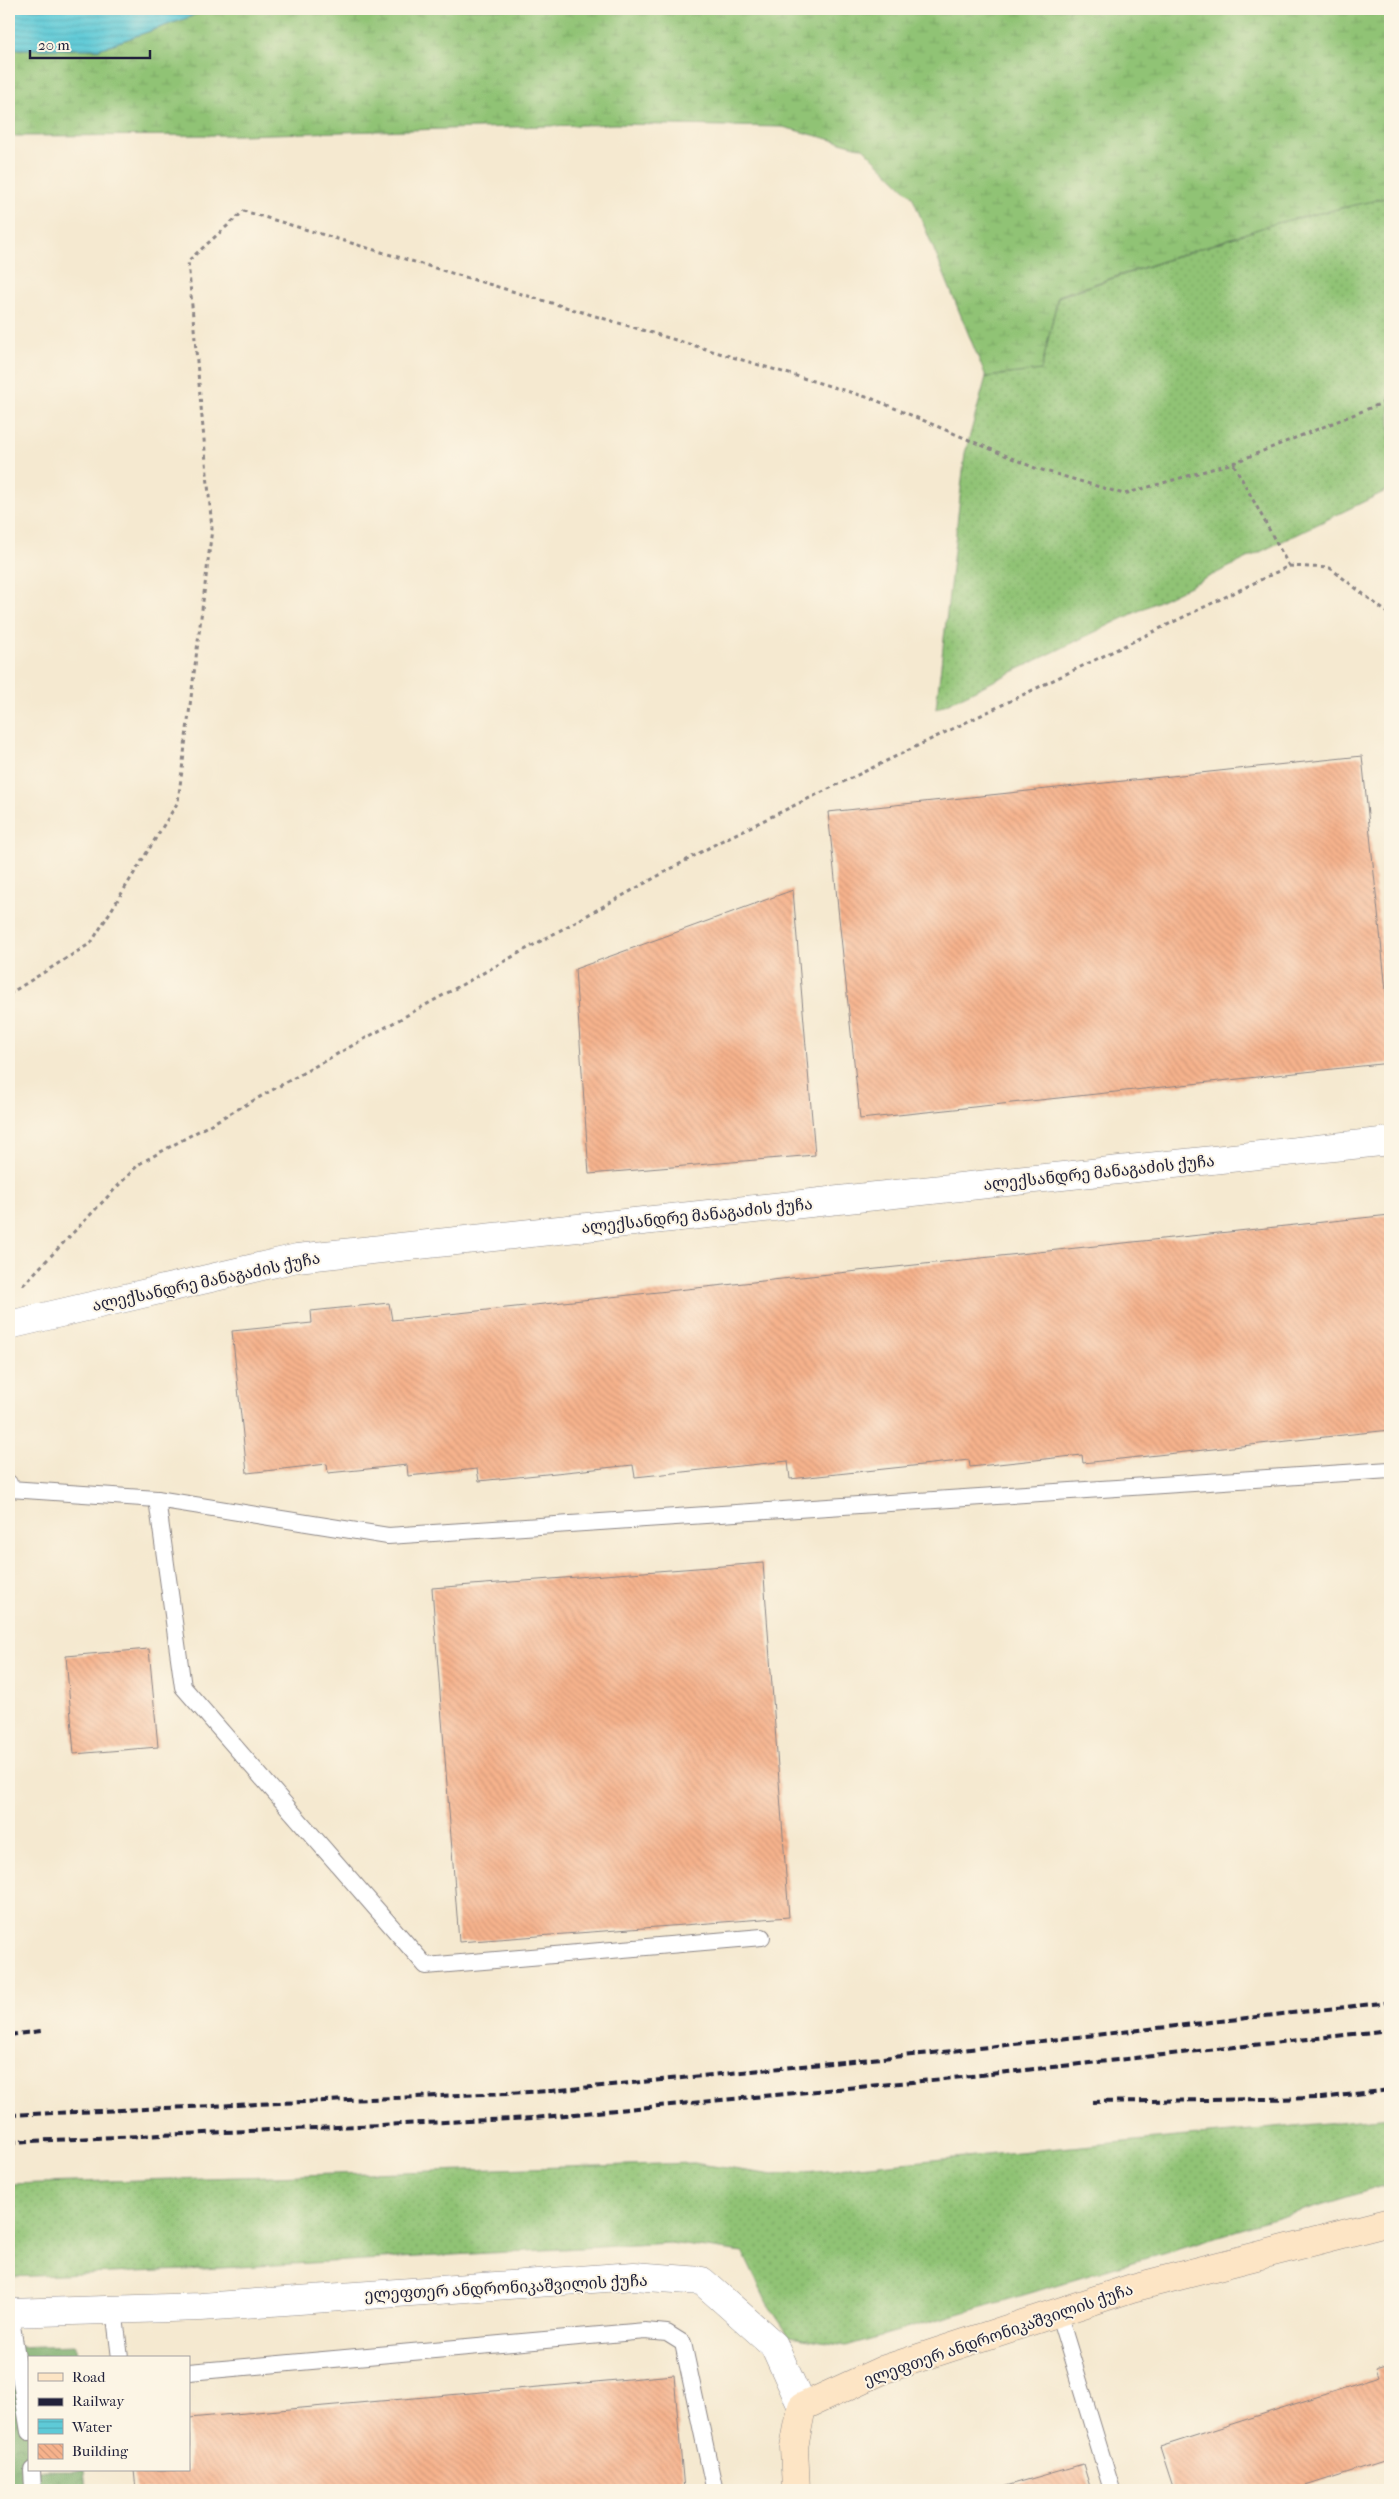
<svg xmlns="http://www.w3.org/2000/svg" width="1399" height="2499" viewBox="0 0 1399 2499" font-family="'IM FELL French Canon','Noto Serif Georgian',serif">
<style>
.grass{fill:url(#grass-dots);stroke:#597258}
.forest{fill:url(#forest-crowns);stroke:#4b6650}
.wetland{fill:url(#wetland-marsh);stroke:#597258}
.water{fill:url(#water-rules);stroke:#407689}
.building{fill:url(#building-back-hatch)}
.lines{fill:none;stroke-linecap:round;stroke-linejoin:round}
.service-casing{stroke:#8c8686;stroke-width:18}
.minor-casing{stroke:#8c8686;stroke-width:29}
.secondary-casing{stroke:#8c8686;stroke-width:29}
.path{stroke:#8c8686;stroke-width:3;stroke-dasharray:4 4;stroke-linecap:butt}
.service{stroke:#fff;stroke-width:16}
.minor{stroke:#fff;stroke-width:28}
.secondary{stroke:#fde5c5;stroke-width:28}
.rail{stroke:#22223b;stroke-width:4;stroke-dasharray:8 4;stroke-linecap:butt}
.labels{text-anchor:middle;stroke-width:4;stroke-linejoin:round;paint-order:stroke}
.street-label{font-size:16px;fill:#22223b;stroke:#fcf5e5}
</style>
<defs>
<pattern id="grass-dots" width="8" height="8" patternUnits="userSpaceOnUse" patternTransform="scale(1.25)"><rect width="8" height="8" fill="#90c375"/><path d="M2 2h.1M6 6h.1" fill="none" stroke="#7ca766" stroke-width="1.8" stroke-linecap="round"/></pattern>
<pattern id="forest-crowns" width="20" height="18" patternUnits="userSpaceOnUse" patternTransform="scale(1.25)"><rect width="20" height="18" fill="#74a966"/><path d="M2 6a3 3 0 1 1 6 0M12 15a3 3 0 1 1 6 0" fill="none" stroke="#5f8955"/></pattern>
<pattern id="wetland-marsh" width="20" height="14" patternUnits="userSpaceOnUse" patternTransform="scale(1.25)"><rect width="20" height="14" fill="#90c375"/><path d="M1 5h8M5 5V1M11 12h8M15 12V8" fill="none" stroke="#7ca766"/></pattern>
<pattern id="water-rules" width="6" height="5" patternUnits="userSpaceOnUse" patternTransform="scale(1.25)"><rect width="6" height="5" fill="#5ecad7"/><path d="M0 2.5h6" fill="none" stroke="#51adb9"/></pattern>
<pattern id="building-back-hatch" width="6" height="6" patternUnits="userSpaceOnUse" patternTransform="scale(1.25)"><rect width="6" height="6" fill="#f6b28c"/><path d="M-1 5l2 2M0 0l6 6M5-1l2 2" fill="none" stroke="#d3997a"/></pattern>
</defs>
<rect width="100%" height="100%" fill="#fcf5e5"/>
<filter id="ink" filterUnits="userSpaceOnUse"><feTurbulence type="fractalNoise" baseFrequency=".02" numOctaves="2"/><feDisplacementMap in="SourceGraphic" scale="10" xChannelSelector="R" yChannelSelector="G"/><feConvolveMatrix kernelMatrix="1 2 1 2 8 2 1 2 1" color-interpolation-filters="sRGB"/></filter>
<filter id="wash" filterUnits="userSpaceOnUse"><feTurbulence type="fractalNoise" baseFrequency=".0096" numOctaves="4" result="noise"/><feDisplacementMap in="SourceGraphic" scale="20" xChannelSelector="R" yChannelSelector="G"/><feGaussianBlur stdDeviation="1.12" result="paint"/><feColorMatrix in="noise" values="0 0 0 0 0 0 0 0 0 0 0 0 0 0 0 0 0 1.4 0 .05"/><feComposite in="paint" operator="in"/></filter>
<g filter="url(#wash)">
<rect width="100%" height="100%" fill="#f5e9d0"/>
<g class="grass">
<path d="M1390 197V489L936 709 965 453 986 377 1041 370 1058 297 1276 223Z"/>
<path d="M1390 2117V2184L1017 2297 846 2346 790 2337 767 2303 743 2253 670 2243 184 2270 9 2277V2184L693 2163 773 2175Z"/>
</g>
<path class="forest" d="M76 2345 77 2358H29V2470H84L86 2490H9V2347Z"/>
<path class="wetland" d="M205 9H1390V197L1276 223 1058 296 1041 370 986 377 912 196 863 148 783 127 616 124 239 135 9 136V49H99L190 17Z"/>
<path class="water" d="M9 9H205L190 17 99 49H9Z"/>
<g id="blocks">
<g class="building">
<path d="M1362 756 1390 1030V1063L860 1119 828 812Z"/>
<path d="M793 890 815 1155 589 1174 575 969Z"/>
<path d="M1390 1215V1430L1083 1463 1082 1455 970 1467 969 1460 790 1479 788 1461 635 1477 633 1465 479 1481 477 1469 408 1476 407 1465 328 1473 327 1464 247 1473 232 1331 312 1323 311 1311 389 1303 392 1320Z"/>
<path d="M763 1563 789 1917 459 1942 432 1588Z"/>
<path d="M149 1649 158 1747 74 1754 66 1656Z"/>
<path d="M1390 2365V2459L1293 2490H1174L1160 2447 1379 2377 1376 2369Z"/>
<path d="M674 2375 684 2490H136L134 2470H189V2418Z"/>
<path d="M1083 2464 1091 2490H992Z"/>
</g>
</g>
</g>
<g filter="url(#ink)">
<use href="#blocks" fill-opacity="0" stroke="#8c8686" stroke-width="1"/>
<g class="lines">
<defs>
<g id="service">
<path d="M9 1483 10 1489 157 1499 388 1536 1390 1470"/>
<path d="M157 1499 183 1687 426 1966 762 1937"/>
<path d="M114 2309 120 2358"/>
<path d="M1058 2312 1112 2490"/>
<path d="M10 2313 29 2432"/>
<path d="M189 2372 645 2331 667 2333 683 2343 714 2487"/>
<path d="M32 2470 33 2490"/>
</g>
<g id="minor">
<path d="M9 1325 297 1258 1390 1141"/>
<path d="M9 2313 201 2307 634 2276 702 2281 774 2345 802 2407"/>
</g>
<path id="secondary" d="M796 2490 794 2447 802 2407 885 2369 1132 2288 1390 2222"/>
</defs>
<use href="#service" class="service-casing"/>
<use href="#minor" class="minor-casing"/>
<use href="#secondary" class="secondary-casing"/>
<g class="path">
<path d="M1289 566 1330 568 1390 615"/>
<path d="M9 994 91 943 178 802 212 529 188 261 244 211 873 399 1035 468 1124 494 1233 463 1390 400"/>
<path d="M23 1285 139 1164 721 841 1289 566 1233 463"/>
</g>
<use href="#service" class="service"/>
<use href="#minor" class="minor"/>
<use href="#secondary" class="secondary"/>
<g class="rail">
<path d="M9 2035 41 2031"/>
<path d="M1092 2102 1321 2098 1390 2090"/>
<path d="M9 2115 551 2091 952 2051 1390 2002"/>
<path d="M9 2142 533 2118 953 2078 1390 2030"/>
</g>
</g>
</g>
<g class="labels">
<g class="street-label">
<text transform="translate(1099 1172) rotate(-6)" y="6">ალექსანდრე მანაგაძის ქუჩა</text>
<text transform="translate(697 1215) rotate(-6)" y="6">ალექსანდრე მანაგაძის ქუჩა</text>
<text transform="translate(206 1281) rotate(-12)" y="6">ალექსანდრე მანაგაძის ქუჩა</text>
<text transform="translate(506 2287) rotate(-3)" y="6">ელეფთერ ანდრონიკაშვილის ქუჩა</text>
<text transform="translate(998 2334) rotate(-19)" y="6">ელეფთერ ანდრონიკაშვილის ქუჩა</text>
</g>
</g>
<rect width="1399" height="2499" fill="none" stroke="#fcf5e5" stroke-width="30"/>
<rect x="28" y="2356" width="162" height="115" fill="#fcf5e5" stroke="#a5a1a1"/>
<rect x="38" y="2373" width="25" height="8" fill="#fde5c5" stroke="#a5a1a1"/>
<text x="72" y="2382" font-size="15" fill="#22223b">Road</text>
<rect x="38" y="2398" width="25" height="8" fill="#22223b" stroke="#a5a1a1"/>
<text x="72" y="2406" font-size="15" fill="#22223b">Railway</text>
<rect x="38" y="2419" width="25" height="15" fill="url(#water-rules)" stroke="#a5a1a1"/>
<text x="72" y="2432" font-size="15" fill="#22223b">Water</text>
<rect x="38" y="2444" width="25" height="15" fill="url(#building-back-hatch)" stroke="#a5a1a1"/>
<text x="72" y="2456" font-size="15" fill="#22223b">Building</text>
<path d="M30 50v8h120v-8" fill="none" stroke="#22223b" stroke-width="2.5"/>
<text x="38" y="50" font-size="15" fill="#22223b" stroke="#fcf5e5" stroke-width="4" paint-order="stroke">20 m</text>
</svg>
